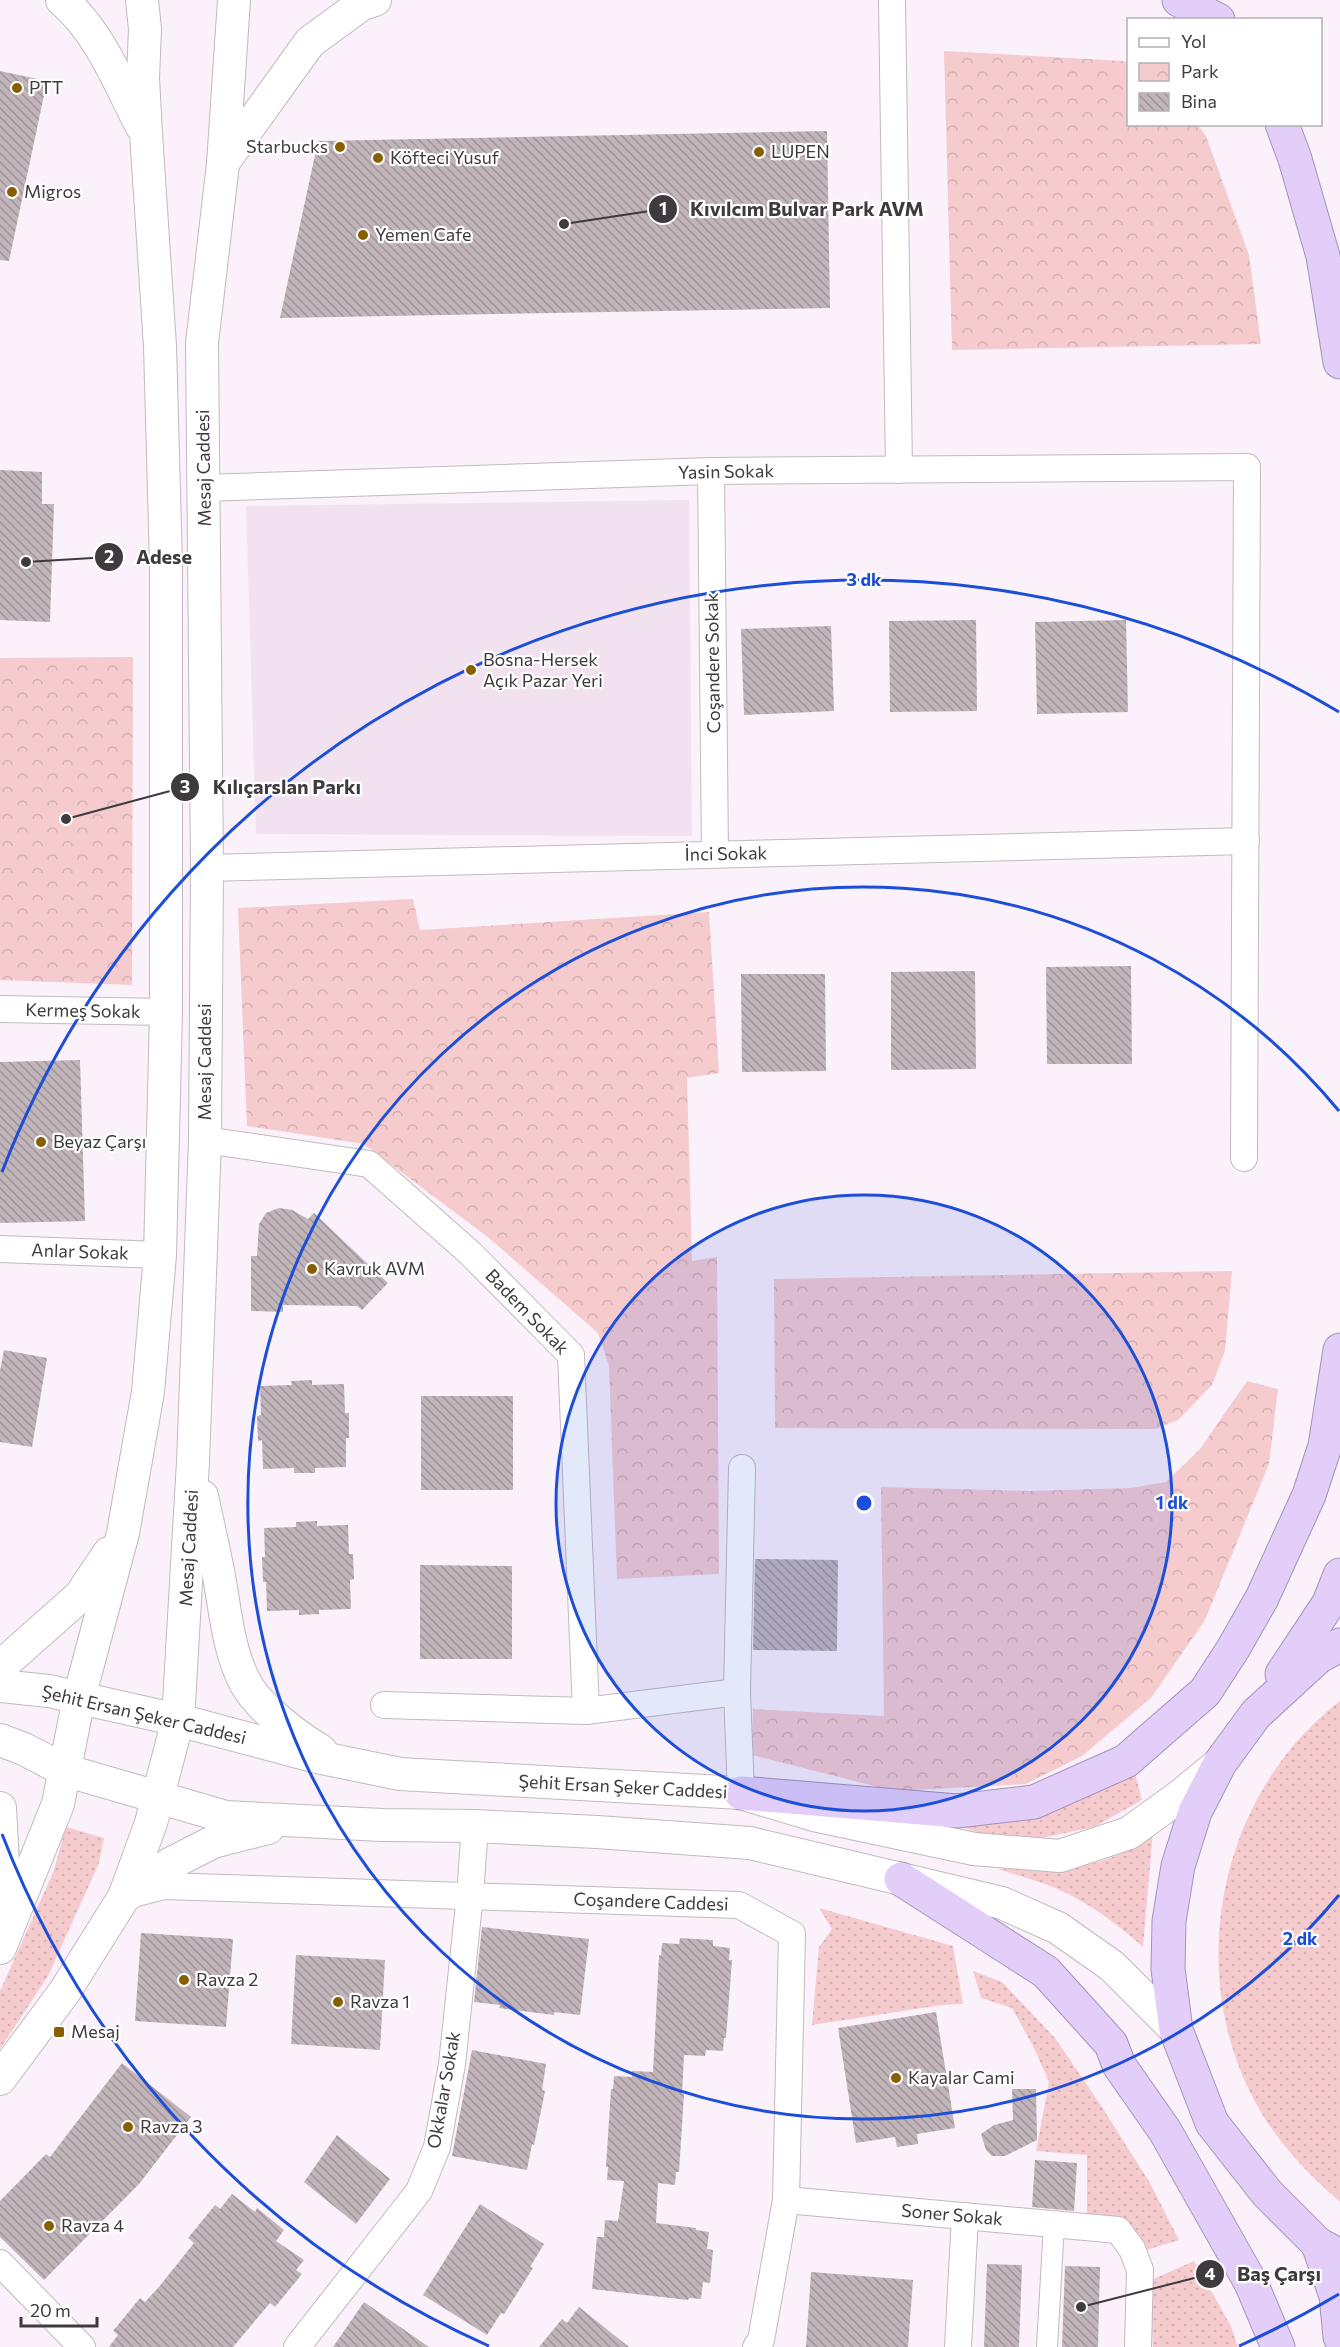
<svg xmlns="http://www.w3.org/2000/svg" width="1340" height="2347" viewBox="0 0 1340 2347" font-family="Commissioner,sans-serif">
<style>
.built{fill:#f2e2f0}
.grass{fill:url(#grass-dots)}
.park{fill:url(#park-crowns)}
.building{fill:url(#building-back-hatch)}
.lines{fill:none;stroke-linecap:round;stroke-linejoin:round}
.pedestrian-casing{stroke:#c2b9c1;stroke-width:22}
.minor-casing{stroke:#c2b9c1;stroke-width:28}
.tertiary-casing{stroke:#c2b9c1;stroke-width:34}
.trunk-casing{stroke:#a592b8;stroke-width:35}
.pedestrian{stroke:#fff;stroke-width:20}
.minor{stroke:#fff;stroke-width:26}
.tertiary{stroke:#fff;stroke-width:32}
.trunk{stroke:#e3cefa;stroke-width:33}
.ring{fill:none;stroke:#1d4ed8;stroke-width:3}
.poi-dot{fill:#885f00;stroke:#fff;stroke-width:2}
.labels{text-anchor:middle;stroke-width:4.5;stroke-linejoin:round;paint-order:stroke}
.poi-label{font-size:18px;fill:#3e3a3e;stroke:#fff;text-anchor:start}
.street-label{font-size:18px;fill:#3e3a3e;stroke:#fff}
.centre{fill:#1d4ed8;stroke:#fff;stroke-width:3}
.ring-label{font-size:18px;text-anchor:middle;font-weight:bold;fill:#1d4ed8;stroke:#fff;stroke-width:4.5;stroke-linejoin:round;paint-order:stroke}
.leader{fill:none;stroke:#3e3a3e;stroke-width:2}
.callout-dot{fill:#3e3a3e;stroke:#fff;stroke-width:2}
.mark-label{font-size:18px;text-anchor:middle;font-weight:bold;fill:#fff}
.callout-label{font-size:20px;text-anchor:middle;font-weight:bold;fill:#3e3a3e;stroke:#fff;stroke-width:4.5;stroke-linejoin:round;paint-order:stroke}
</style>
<defs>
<pattern id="grass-dots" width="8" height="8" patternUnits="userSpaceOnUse" patternTransform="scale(1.5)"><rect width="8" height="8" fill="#f5cbce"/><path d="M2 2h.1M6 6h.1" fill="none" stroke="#d3afb2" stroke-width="1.8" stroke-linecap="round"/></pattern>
<pattern id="park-crowns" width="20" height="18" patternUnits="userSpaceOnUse" patternTransform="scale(1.5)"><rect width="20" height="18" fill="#f5cbce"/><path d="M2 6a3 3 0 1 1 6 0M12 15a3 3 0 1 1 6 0" fill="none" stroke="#d3afb2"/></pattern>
<pattern id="building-back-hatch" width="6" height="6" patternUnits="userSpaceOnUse" patternTransform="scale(1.5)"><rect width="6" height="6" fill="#c1b5ba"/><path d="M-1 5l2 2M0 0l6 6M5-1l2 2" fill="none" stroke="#9e9499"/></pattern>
</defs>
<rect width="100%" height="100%" fill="#fbf1fa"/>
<path class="built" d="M689 500 692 836 256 834 246 506Z"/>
<g class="grass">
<path d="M1340 1701V2202C1310 2176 1283 2148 1262 2114 1181 1980 1216 1796 1340 1701Z"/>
<path d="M1134 1769 1142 1800 1094 1827 1022 1842 978 1833 950 1822 986 1824 1062 1806Z"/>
<path d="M66 1827 104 1838 99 1863 48 1976 0 2049V1991L53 1873Z"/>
<path d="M1153 1831 1143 1947C1116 1923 1087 1901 1053 1887 1035 1880 1016 1875 998 1869 1057 1869 1108 1873 1153 1831Z"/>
<path d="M819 1908 953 1946 963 2004 942 2005 812 2025 819 1947 832 1929Z"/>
<path d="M973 1971 1002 1982 1055 2038 1100 2104 1150 2183 1179 2240 1140 2252 1129 2221 1087 2218V2155L1036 2151 1049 2082 1033 2046 1012 2008 981 1998Z"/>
<path d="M1194 2261 1231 2326 1238 2347H1153L1149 2281Z"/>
</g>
<g class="park">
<path d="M944 51 1124 61 1128 63V124L1198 125 1206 136 1249 255 1261 344 952 350Z"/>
<path d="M133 657 132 985 0 980V658Z"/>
<path d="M413 899 420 930 709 912 719 1073 687 1078 692 1261 717 1257 719 1574 617 1579 609 1366 598 1333 489 1238 364 1144 247 1126 238 908Z"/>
<path d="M1232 1271 1225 1351 1212 1385 1178 1420 1155 1429 775 1428 774 1279Z"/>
<path d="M1247 1381 1278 1389 1269 1464 1205 1620 1151 1698 1082 1756 1026 1784 894 1791 752 1755 753 1709 884 1716 881 1487 1031 1491 1131 1488 1166 1482 1200 1449Z"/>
</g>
<g class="building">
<path d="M0 71 47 81 9 261 0 260Z"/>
<path d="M827 131 830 308 280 318 318 141Z"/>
<path d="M0 470 42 472V504H54L50 622 0 620Z"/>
<path d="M976 620 977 711 890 712 889 621Z"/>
<path d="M1126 620 1128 712 1037 714 1035 622Z"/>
<path d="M831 626 834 711 744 715 741 629Z"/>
<path d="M1131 966 1132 1064H1047L1046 967Z"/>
<path d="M975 971 976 1069 891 1070V972Z"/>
<path d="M741 974H825L826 1071 742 1072Z"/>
<path d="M80 1060 85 1221 0 1223V1062Z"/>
<path d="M279 1208 292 1210 308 1219 314 1213 388 1283 362 1310 357 1306 283 1305V1312L251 1311V1256H257L259 1224 266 1213Z"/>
<path d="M4 1350 47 1358 32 1447 0 1442V1371Z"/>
<path d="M312 1380V1385L344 1384 345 1413H349V1438H346V1467L315 1468V1473H294V1468L263 1469 262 1440 258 1441 257 1416 261 1415 260 1386 292 1385 291 1381Z"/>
<rect x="421" y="1396" width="92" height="94"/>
<path d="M317 1521V1526L348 1525 349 1554H353L354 1579 350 1580 351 1609 319 1610V1614L299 1615V1610L267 1611 266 1582H263L262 1557H265L264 1528 296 1527V1522Z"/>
<path d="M755 1559 838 1560 837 1651 753 1650Z"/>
<path d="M420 1565 512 1566V1659H420Z"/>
<path d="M482 1927 589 1939 580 2015 554 2012V2015L499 2008 500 2005 474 2002Z"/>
<path d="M141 1933 233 1939 226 2027 135 2021Z"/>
<path d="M680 1938 713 1940V1946L730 1948 729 1960H732L726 2038H724L723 2051 706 2050 705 2056 684 2055 682 2094H684L679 2172H676L675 2185 658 2183 656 2223 696 2228V2230L709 2232 707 2249 713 2250 710 2283 703 2282 701 2299 689 2298 688 2300 592 2289 597 2237H604L605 2220 618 2221 624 2181 607 2180 608 2167H606L611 2089H613L614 2076 632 2077V2071L653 2072 659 1955 661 1956 662 1943 679 1944Z"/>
<path d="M296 1955 385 1960 380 2050 291 2044Z"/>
<path d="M936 2012 955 2128 917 2134 918 2144 897 2147 895 2137 856 2143 838 2028Z"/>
<path d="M472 2050 546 2064 542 2090 545 2091 534 2145 532 2144 527 2170 452 2156Z"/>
<path d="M122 2063 191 2117 139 2184 44 2280 0 2237V2201L46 2154 50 2157Z"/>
<path d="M1012 2089H1036L1037 2140 1005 2156H992L986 2150 981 2134 994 2125 1013 2120Z"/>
<path d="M337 2135 390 2179 356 2224 304 2182Z"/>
<path d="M1035 2160 1077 2163 1074 2211 1032 2207Z"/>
<path d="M232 2194 255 2212 257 2208 284 2230 276 2241 304 2260 296 2270 302 2274 275 2307 270 2303 233 2347H109L118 2335 113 2331 140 2298 145 2302 158 2288 194 2243 188 2238 215 2205 220 2209Z"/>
<path d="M480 2204 544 2244 530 2267 533 2268 504 2314 501 2313 487 2335 423 2295Z"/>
<path d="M987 2264 1022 2265 1019 2347H984Z"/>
<path d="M1065 2266 1100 2267 1098 2347H1062Z"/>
<path d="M811 2272 913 2280 908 2347H806Z"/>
<path d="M364 2302 429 2347H333Z"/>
<path d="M579 2307 629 2347H539L562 2319 567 2323Z"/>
</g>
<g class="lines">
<defs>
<path id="pedestrian" d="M1047 2347 1054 2224"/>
<g id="minor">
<path d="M892 0 899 470"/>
<path d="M711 471 715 854"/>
<path d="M205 488 711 471 1247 467 1244 1158"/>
<path d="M207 868 1246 841"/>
<path d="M0 1009 166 1012"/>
<path d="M205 1140 369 1164 470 1253 571 1355 586 1711"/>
<path d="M0 1249 160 1255"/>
<path d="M737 1692 742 1468"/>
<path d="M384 1705 586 1711 737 1692 741 1793"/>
<path d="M133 1894 164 1886 739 1905 792 1934 786 2200 761 2340 756 2347"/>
<path d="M786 2200 1118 2230 1132 2249 1140 2270 1138 2347"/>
<path d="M0 2263 82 2347"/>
<path d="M297 2347 419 2191 437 2147 452 2064 470 1895 475 1826"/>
<path d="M958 2347 965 2216"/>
</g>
<g id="tertiary">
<path d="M62 0C99 31 119 83 141 125"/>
<path d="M223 163 310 42 362 4 375 0"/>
<path d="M202 1496C208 1525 215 1553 220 1582 226 1616 229 1653 246 1684 260 1709 298 1737 321 1751"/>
<path d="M0 1667 80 1596 109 1553"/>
<path d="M0 1686 49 1691 178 1720 317 1757 400 1774 741 1793 814 1815 974 1849 1060 1856 1129 1833 1180 1796 1220 1763"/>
<path d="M0 1740 24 1749 64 1770 226 1817 382 1825 475 1826 597 1832 750 1843 1002 1903 1058 1928 1112 1966 1176 2030"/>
<path d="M0 1808 6 1919"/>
<path d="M124 1897 170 1864 213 1842 268 1828"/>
<path d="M0 1948 58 1804 79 1698 123 1533 148 1392 160 1255 166 1012V565L160 346 146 133 143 78 145 29 142 0"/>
<path d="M0 2079 65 1991 124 1897 151 1823 178 1720 193 1462 205 1140 207 868 202 343 223 164 234 0"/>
</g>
<g id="trunk">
<path d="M1179 0 1218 20"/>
<path d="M1282 124 1295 159 1323 256 1340 362"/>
<path d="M1340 1645 1318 1657 1256 1714 1220 1763 1195 1812 1178 1866 1169 1921 1168 1969 1176 2030 1212 2123 1267 2193 1318 2244 1340 2256"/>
<path d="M1282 1674 1329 1603 1340 1575"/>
<path d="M741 1793 957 1811 1034 1802 1126 1761 1205 1692 1233 1649 1262 1598 1309 1495 1325 1446 1340 1350"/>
<path d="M901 1879 1046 1972 1111 2044 1119 2065 1165 2131 1251 2283 1278 2347"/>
<path d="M1318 2244 1336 2296 1340 2337"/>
</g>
</defs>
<use href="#pedestrian" class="pedestrian-casing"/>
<use href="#minor" class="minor-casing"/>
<use href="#tertiary" class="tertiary-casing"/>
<use href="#trunk" class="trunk-casing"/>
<use href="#pedestrian" class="pedestrian"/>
<use href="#minor" class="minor"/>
<use href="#tertiary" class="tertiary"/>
<use href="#trunk" class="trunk"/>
</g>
<circle cx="864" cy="1503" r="308" fill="#1d4ed8" fill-opacity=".12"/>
<g class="ring">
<circle cx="864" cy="1503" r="308"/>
<path d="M1339 1895A616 616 0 1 1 1339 1111"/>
<path d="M1339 2294A923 923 0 0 1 1239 2346M489 2346A923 923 0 0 1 2 1834M2 1172A923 923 0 0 1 1339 712"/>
</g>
<g class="poi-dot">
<circle cx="17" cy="88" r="6"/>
<circle cx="340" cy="147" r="6"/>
<circle cx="759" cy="152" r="6"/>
<circle cx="378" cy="158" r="6"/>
<circle cx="12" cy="192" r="6"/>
<circle cx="363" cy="235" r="6"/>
<circle cx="471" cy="670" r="6"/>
<circle cx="41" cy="1142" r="6"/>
<circle cx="312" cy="1269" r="6"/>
<circle cx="184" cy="1980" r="6"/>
<circle cx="338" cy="2002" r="6"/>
<rect x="53" y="2026" width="12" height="12" rx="3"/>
<circle cx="896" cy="2078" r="6"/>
<circle cx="128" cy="2127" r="6"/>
<circle cx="49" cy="2226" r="6"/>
</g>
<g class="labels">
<g class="poi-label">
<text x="29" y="94">PTT</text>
<text x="328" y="153" text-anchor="end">Starbucks</text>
<text x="771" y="158">LUPEN</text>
<text x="390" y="164">Köfteci Yusuf</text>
<text x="24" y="198">Migros</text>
<text x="375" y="241">Yemen Cafe</text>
<text x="483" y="666">Bosna-Hersek<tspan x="483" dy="21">Açık Pazar Yeri</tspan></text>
<text x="53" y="1148">Beyaz Çarşı</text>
<text x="324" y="1275">Kavruk AVM</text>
<text x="196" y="1986">Ravza 2</text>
<text x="350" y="2008">Ravza 1</text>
<text x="71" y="2038">Mesaj</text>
<text x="908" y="2084">Kayalar Cami</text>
<text x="140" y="2133">Ravza 3</text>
<text x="61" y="2232">Ravza 4</text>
</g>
<g class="street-label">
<text transform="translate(204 468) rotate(-91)" y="6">Mesaj Caddesi</text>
<text transform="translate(726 472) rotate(-1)" y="6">Yasin Sokak</text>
<text transform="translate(713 663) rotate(-91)" y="6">Coşandere Sokak</text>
<text transform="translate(726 854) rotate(-1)" y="6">İnci Sokak</text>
<text transform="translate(83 1011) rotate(1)" y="6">Kermeş Sokak</text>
<text transform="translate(205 1062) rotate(-90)" y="6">Mesaj Caddesi</text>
<text transform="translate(80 1252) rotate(2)" y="6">Anlar Sokak</text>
<text transform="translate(527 1312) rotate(46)" y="6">Badem Sokak</text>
<text transform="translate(189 1548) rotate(-87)" y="6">Mesaj Caddesi</text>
<text transform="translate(144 1715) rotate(13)" y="6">Şehit Ersan Şeker Caddesi</text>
<text transform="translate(623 1787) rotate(3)" y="6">Şehit Ersan Şeker Caddesi</text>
<text transform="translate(651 1902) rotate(2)" y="6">Coşandere Caddesi</text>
<text transform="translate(444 2090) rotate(-80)" y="6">Okkalar Sokak</text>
<text transform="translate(952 2215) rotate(5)" y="6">Soner Sokak</text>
</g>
</g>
<circle cx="864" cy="1503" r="9" class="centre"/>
<g class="ring-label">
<text x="864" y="586">3 dk</text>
<text x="1172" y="1509">1 dk</text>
<text x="1300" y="1945">2 dk</text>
</g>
<path class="leader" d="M564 224L663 209M26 562L109 557M66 819L185 787M1081 2307L1210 2274"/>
<g class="callout-dot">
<circle cx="564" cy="224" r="6"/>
<circle cx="26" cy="562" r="6"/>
<circle cx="66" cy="819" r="6"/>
<circle cx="1081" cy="2307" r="6"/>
<circle cx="663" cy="209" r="15"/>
<circle cx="109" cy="557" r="15"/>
<circle cx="185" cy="787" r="15"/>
<circle cx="1210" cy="2274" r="15"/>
</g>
<g class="mark-label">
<text x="663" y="215">1</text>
<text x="109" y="563">2</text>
<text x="185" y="793">3</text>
<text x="1210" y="2280">4</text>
</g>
<g class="callout-label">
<text x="807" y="216">Kıvılcım Bulvar Park AVM</text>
<text x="164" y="564">Adese</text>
<text x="287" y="794">Kılıçarslan Parkı</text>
<text x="1279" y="2281">Baş Çarşı</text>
</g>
<rect x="1127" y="18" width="195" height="108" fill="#ffffff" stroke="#b2b0b2" stroke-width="1.5"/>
<rect x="1139" y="38" width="30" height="9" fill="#ffffff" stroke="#b2b0b2" stroke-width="1.5"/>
<text x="1181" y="48" font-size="18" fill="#3e3a3e">Yol</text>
<rect x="1139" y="63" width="30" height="18" fill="url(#park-crowns)" stroke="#b2b0b2" stroke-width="1.5"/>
<text x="1181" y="78" font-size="18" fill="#3e3a3e">Park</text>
<rect x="1139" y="93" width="30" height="18" fill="url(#building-back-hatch)" stroke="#b2b0b2" stroke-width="1.5"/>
<text x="1181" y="108" font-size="18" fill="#3e3a3e">Bina</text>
<path d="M21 2317v9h76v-9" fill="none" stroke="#3e3a3e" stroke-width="3"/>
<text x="30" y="2317" font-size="18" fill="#3e3a3e" stroke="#ffffff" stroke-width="4.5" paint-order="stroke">20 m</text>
</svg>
